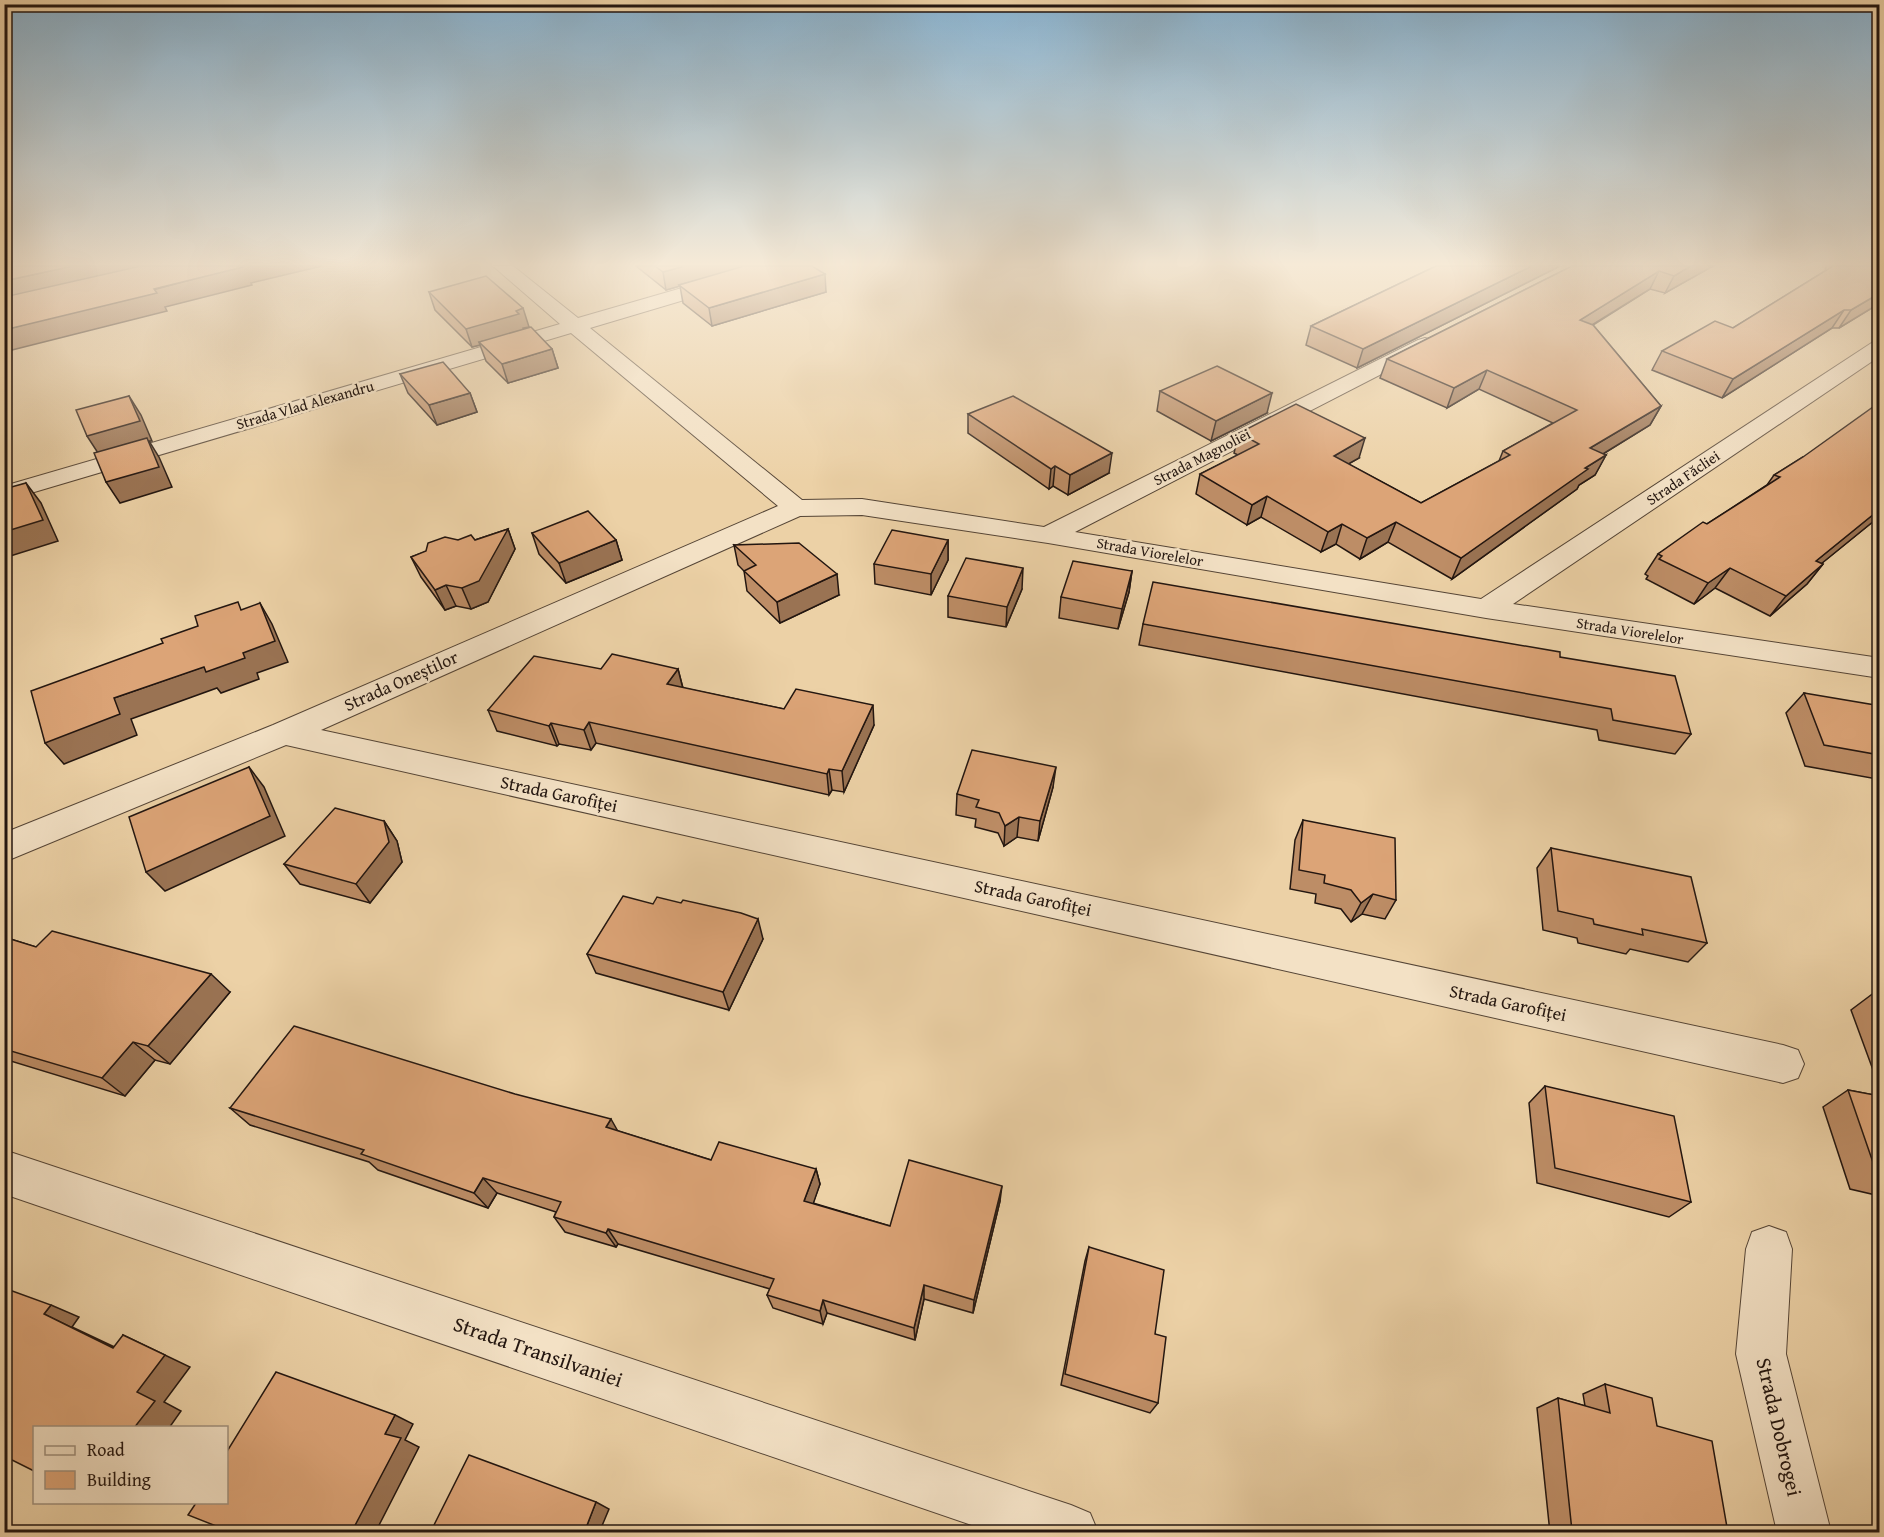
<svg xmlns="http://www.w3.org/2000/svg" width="1884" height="1537" viewBox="0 0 1884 1537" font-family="'Gentium Book Plus',serif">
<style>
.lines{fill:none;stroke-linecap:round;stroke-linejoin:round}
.street-casing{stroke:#554536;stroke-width:2}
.street{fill:#f3e1c5;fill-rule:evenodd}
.wall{fill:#bd8d66;stroke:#231610;stroke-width:1.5}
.shaded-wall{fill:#9a7353;stroke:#231610;stroke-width:1.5}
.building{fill:#dca477;stroke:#231610;stroke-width:1.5}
.labels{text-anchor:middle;stroke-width:5;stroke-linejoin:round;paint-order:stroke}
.far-street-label{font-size:15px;fill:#231610;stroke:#f3e1c5}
.street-label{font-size:18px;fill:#231610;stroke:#f3e1c5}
.near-street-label{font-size:21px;fill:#231610;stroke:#f3e1c5}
</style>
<rect width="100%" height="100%" fill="#ecd1a6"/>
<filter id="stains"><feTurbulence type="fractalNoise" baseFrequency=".00333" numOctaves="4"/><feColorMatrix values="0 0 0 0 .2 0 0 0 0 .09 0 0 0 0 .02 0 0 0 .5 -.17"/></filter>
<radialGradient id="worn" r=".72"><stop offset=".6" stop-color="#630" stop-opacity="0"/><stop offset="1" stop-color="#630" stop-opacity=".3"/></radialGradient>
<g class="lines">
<defs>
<g id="street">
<path d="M493 266H513L578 318 758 266H787L785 270 590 328 802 500 862 499 1044 527 1418 340 1425 338 1432 340 1435 344 1432 348 1075 532 1481 599 1873 342 1880 340V356L1513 604 1880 658V678L1486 618 1048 543 862 515 800 516 321 730 1783 1045 1798 1050 1804 1064 1798 1078 1783 1083 286 745 4 862V833L273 725 778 506 571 333 4 501V486L560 324Z"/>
<path d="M4 1150 1071 1505 1090 1513 1098 1532H992L4 1194Z"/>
<path d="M1769 1226 1786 1232 1792 1249 1786 1354 1831 1532H1777L1736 1354 1746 1249 1752 1232Z"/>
</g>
</defs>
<use href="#street" class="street-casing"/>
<use href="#street" class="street"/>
</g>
<g class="wall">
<path d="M636 266H812L826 292 712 326 683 303 680 286 666 290Z"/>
<path d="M1436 266H1560L1357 368 1306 345 1311 326Z"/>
<path d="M1572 266H1713L1665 293 1650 289 1593 325 1661 406 1650 425 1603 454 1606 455 1595 475 1579 485 1577 489 1452 579 1388 542 1360 559 1336 544 1321 552 1261 517 1247 525 1196 494 1200 474 1238 455 1234 453 1239 433 1359 458 1348 464 1421 503 1499 461 1503 451 1553 423 1479 389 1447 408 1380 378 1387 359Z"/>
<path d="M1826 266H1880V303L1839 328H1832L1722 398 1652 370 1662 351 1733 328 1825 271Z"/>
<path d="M429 292 529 327 524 329 552 349 558 368 508 383 486 361 480 345 472 347 435 310Z"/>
<path d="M400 374 470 393 477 412 437 425 408 393Z"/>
<path d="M1160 391 1267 413 1211 441 1157 411Z"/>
<path d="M968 414 1109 473 1068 495 1053 486 1049 489 968 433Z"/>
<path d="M1803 457 1880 516 1822 563 1823 564 1807 584 1770 616 1715 588 1694 604 1646 579 1648 576 1645 574 1658 554 1707 524 1767 485 1774 475Z"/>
<path d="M508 529 515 549 488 602 471 609 456 606 445 610 421 577 411 557 458 540H475Z"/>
<path d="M532 533 616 540 622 560 566 583 539 554Z"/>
<path d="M948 540V560L931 595 875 584 874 564Z"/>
<path d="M734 545 839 595 780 623 747 591 744 571 738 565Z"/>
<path d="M1132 571 1129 592 1118 629 1059 618 1061 597Z"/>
<path d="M1022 589 1006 627 948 617V596Z"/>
<path d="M1143 624 1560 657 1691 734 1675 754 1599 740 1597 730 1139 645Z"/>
<path d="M601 669H678L683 688 784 709 874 725 844 792 832 790 829 795 596 743 591 750 559 744 557 746 497 731 488 710Z"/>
<path d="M1804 693 1880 716V776L1877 779 1805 766 1786 713Z"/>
<path d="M1053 787 1038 841 1017 837 1004 846 998 833 975 827 976 819 956 815 957 794Z"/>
<path d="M1303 820 1396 900 1385 919 1362 914 1351 922 1341 909 1315 903 1316 894 1290 889 1295 840Z"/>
<path d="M384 821 397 841 402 862 370 903 300 884 284 864Z"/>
<path d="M1551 848 1707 943 1688 962 1630 949 1626 954 1578 943 1577 938 1543 930 1537 868Z"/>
<path d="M681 903 763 939 729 1010 596 973 587 954 653 904Z"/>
<path d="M4 937 36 947 230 992 170 1064 155 1060 125 1096 4 1059Z"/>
<path d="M1875 992 1880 993V1089L1851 1010Z"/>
<path d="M1545 1086 1691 1202 1669 1217 1537 1183 1529 1103Z"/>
<path d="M1848 1090 1880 1096V1196L1850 1189 1823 1107Z"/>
<path d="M230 1108 618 1131 711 1160 816 1169 820 1184 813 1203 890 1226 1000 1201 973 1313 924 1299 915 1340 827 1313 823 1324 773 1308 767 1295 770 1289 618 1244 616 1247 565 1232 554 1217 556 1212 497 1193 488 1208 378 1170 369 1162 250 1125Z"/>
<path d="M1089 1247 1155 1334 1158 1403 1150 1413 1061 1385 1085 1261Z"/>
<path d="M1605 1384 1657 1426 1728 1533H1550L1537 1408 1558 1398 1585 1406 1583 1394Z"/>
</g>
<g class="shaded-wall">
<path d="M73 266H162L4 302V281Z"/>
<path d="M242 266H322L251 283 252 285 165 307 167 311 4 352V330Z"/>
<path d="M685 266H750L679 285 680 286 666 290 663 272Z"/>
<path d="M1532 266H1560L1357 368 1363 349Z"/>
<path d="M1691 266H1713L1665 293 1674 276Z"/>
<path d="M1659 271 1650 289 1571 338 1580 320Z"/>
<path d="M825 274 826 292 712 326 709 308Z"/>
<path d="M1880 293V303L1839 328 1851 310Z"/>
<path d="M523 308 529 327 523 328 524 332 479 342 480 345 472 347 466 329Z"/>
<path d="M1844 310 1832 328 1722 398 1733 379Z"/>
<path d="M552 349 558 368 508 383 502 364Z"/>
<path d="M1487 370 1479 389 1447 408 1454 388Z"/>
<path d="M470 393 477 412 437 425 429 405Z"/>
<path d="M1272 393 1267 413 1211 441 1216 421Z"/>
<path d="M129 396 141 415 152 441H149L159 457 172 487 120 503 106 482 100 456 87 436Z"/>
<path d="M1661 406 1650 425 1580 468 1590 448Z"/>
<path d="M1365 438 1359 458 1327 476 1334 456Z"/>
<path d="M1112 453 1109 473 1068 495 1070 475Z"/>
<path d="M1606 455 1595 475 1579 485 1577 489 1452 579 1461 558 1585 468Z"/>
<path d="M1055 466 1053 486 1049 489 1051 469Z"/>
<path d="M26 483 41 503 58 541 4 558V532Z"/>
<path d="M1267 496 1261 517 1247 525 1252 505Z"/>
<path d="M1880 509V516L1800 581 1816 561Z"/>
<path d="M1396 522 1388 542 1360 559 1367 538Z"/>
<path d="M1342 524 1336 544 1321 552 1328 532Z"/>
<path d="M508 529 515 549 488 602 471 609 462 588Z"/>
<path d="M616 540 622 560 566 583 559 563Z"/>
<path d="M948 540V560L931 595V574Z"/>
<path d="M1823 564 1807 584 1770 616 1786 596Z"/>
<path d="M1023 568 1022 589 1006 627 1007 607Z"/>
<path d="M1730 568 1715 588 1694 604 1708 583Z"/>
<path d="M1132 571 1129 592 1118 629 1122 609Z"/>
<path d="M837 574 839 595 780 623 777 602Z"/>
<path d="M446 585 456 606 445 610 435 590Z"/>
<path d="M260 603 272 624 288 662 257 673 259 679 221 693 217 688 131 719 137 735 64 764 45 743 114 698 243 653Z"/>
<path d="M678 669 683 689 667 684Z"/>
<path d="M873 705 874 725 844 792 842 771Z"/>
<path d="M589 722 596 743 591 750 584 730Z"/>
<path d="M551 723 559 744 557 746 549 726Z"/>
<path d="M249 767 264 787 285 836 165 891 146 872Z"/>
<path d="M1056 767 1053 787 1038 841 1040 821Z"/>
<path d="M829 769 832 790 829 795 827 774Z"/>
<path d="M1019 817 1017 837 1004 846 1005 826Z"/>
<path d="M384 821 397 841 402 862 370 903 356 884Z"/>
<path d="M1373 894 1362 914 1351 922 1361 903Z"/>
<path d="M758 919 763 939 729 1010 723 992Z"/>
<path d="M211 974 230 992 170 1064 148 1046Z"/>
<path d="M133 1042 155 1060 125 1096 102 1078Z"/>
<path d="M611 1119 620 1135 606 1127Z"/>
<path d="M816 1169 820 1184 809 1216 804 1201Z"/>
<path d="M483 1178 497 1193 488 1208 474 1193Z"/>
<path d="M1002 1186 1000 1201 973 1313 974 1300Z"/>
<path d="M608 1229 618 1244 616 1247 606 1233Z"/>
<path d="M924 1285V1299L915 1340 914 1328Z"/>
<path d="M823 1300 827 1313 823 1324 820 1311Z"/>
<path d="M51 1305 79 1317 72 1327 140 1359 113 1348 44 1314Z"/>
<path d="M123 1335 190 1367 164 1402 181 1411 169 1428H134L137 1392Z"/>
<path d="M395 1415 413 1424 405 1440 419 1447 375 1533H351L385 1434Z"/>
<path d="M596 1502 609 1509 599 1533H584Z"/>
</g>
<g class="building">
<path d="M4 266H73L4 281Z"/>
<path d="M141 266H242L243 267 154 289 157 293 4 330V297Z"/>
<path d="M655 266H685L663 272Z"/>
<path d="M744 266H812L825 274 709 308 679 285Z"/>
<path d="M1436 266H1532L1363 349 1311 326Z"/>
<path d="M1572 266H1691L1674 276 1659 271 1580 320 1593 325 1661 406 1590 448 1606 455 1585 468 1588 469 1461 558 1396 522 1367 538 1342 524 1328 532 1267 496 1252 505 1200 474 1259 444 1239 433 1296 404 1365 438 1334 456 1421 503 1510 455 1503 451 1577 410 1487 370 1454 388 1387 359Z"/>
<path d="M1833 266H1880V293L1851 310H1844L1733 379 1662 351 1715 321 1733 328Z"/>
<path d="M486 276 523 308 516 311 519 314 466 329 429 292Z"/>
<path d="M531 327 552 349 502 364 479 342Z"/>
<path d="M443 362 470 393 429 405 400 374Z"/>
<path d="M1217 366 1272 393 1216 421 1160 391Z"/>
<path d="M129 396 140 421 87 436 76 410Z"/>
<path d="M1013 396 1112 453 1070 475 1055 466 1051 469 968 414Z"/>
<path d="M1880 402V509L1816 561 1823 564 1786 596 1730 568 1708 583 1659 559 1662 556 1658 554 1703 522 1707 524 1780 477 1774 475 1803 457Z"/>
<path d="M147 438 159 467 106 482 94 453Z"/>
<path d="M26 483 43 520 4 532V489Z"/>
<path d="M588 511 616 540 559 563 532 533Z"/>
<path d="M508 529 479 581 462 588 446 585 435 590 411 557 426 551 428 543 445 537 458 540 471 535 475 540Z"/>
<path d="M892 530 948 540 931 574 874 564Z"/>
<path d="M799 543 837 574 777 602 744 571 756 565 734 545Z"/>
<path d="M966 558 1023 568 1007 607 948 596Z"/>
<path d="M1073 561 1132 571 1122 609 1061 597Z"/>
<path d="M1153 582 1560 652V657L1675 676 1691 734 1613 720 1611 709 1143 624Z"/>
<path d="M238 602 241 610 260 603 275 641 243 653 245 658 206 672 204 667 114 698 120 714 45 743 31 691 163 643 161 639 198 626 195 616Z"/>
<path d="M612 654 678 669 667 684 784 709 796 689 873 705 842 771 829 769 827 774 589 722 584 730 551 723 549 726 488 710 534 656 601 669Z"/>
<path d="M1804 693 1875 705 1880 716V755L1824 745Z"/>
<path d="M972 750 1056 767 1040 821 1019 817 1005 826 999 813 976 807 979 800 957 794Z"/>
<path d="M249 767 270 816 146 872 129 817Z"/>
<path d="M335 808 384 821 389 842 356 884 284 864Z"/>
<path d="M1303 820 1395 838 1396 900 1373 894 1361 903 1351 890 1324 883 1325 875 1299 870Z"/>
<path d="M1551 848 1691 877 1707 943 1642 929 1643 935 1594 924 1593 919 1558 911Z"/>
<path d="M623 896 653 904 657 897 681 903 683 900 741 913 758 919 723 992 587 954Z"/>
<path d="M52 931 211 974 148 1046 133 1042 102 1078 4 1049V937L36 947Z"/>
<path d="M1875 992 1880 993V1003Z"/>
<path d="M294 1026 515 1094 611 1119 606 1127 711 1160 719 1142 816 1169 804 1201 890 1226 909 1160 1002 1186 974 1300 924 1285 914 1328 823 1300 820 1311 767 1295 774 1279 608 1229 606 1233 554 1217 561 1202 483 1178 474 1193 361 1154 364 1150 230 1108Z"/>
<path d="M1545 1086 1674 1116 1691 1202 1555 1168Z"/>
<path d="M1848 1090 1880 1096V1174H1877Z"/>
<path d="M1089 1247 1164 1270 1155 1334 1166 1337 1158 1403 1065 1374Z"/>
<path d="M4 1288 51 1305 44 1314 113 1348 123 1335 165 1355 137 1392 155 1401 134 1428H34V1471L4 1456Z"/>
<path d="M276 1372 395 1415 385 1434 401 1438 351 1533H234L188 1515 196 1503H226V1453Z"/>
<path d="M1605 1384 1652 1398 1657 1426 1712 1441 1728 1533H1578L1572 1531 1558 1398 1610 1413Z"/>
<path d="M469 1455 596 1502 584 1533H430Z"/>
</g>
<linearGradient id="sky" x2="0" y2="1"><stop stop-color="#89b4d2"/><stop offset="0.55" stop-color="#f6ead7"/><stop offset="1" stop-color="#f6ead7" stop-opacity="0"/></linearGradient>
<rect width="1884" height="481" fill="url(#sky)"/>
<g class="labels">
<g class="far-street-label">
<text transform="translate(305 405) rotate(-16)" y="5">Strada Vlad Alexandru</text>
<text transform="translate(1202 457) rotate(-27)" y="5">Strada Magnoliei</text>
<text transform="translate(1683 478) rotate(-34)" y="5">Strada Făcliei</text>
<text transform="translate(1150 552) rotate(10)" y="5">Strada Viorelelor</text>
<text transform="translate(1630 631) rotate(9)" y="5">Strada Viorelelor</text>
</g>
<g class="street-label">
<text transform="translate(401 681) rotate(-24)" y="6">Strada Oneștilor</text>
<text transform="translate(559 794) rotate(12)" y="6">Strada Garofiței</text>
<text transform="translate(1033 898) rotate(12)" y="6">Strada Garofiței</text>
<text transform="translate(1508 1003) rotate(12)" y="6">Strada Garofiței</text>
</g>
<g class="near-street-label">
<text transform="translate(538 1352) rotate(19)" y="7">Strada Transilvaniei</text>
<text transform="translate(1779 1427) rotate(77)" y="7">Strada Dobrogei</text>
</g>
</g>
<rect width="1884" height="1537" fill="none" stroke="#ecd1a6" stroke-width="24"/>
<rect x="6" y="6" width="1872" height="1525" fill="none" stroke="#231610" stroke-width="3"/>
<rect x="12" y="12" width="1860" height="1513" fill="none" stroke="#231610" stroke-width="1.5"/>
<rect x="33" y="1426" width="195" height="78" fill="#f3e1c5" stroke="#a0907d" stroke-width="1.5"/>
<rect x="45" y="1446" width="30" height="9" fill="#f3e1c5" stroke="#a0907d" stroke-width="1.5"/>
<text x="87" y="1456" font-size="18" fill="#231610">Road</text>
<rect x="45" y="1471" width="30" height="18" fill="#dca477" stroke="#a0907d" stroke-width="1.5"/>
<text x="87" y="1486" font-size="18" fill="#231610">Building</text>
<rect width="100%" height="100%" filter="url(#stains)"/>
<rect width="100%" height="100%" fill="url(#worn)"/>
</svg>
